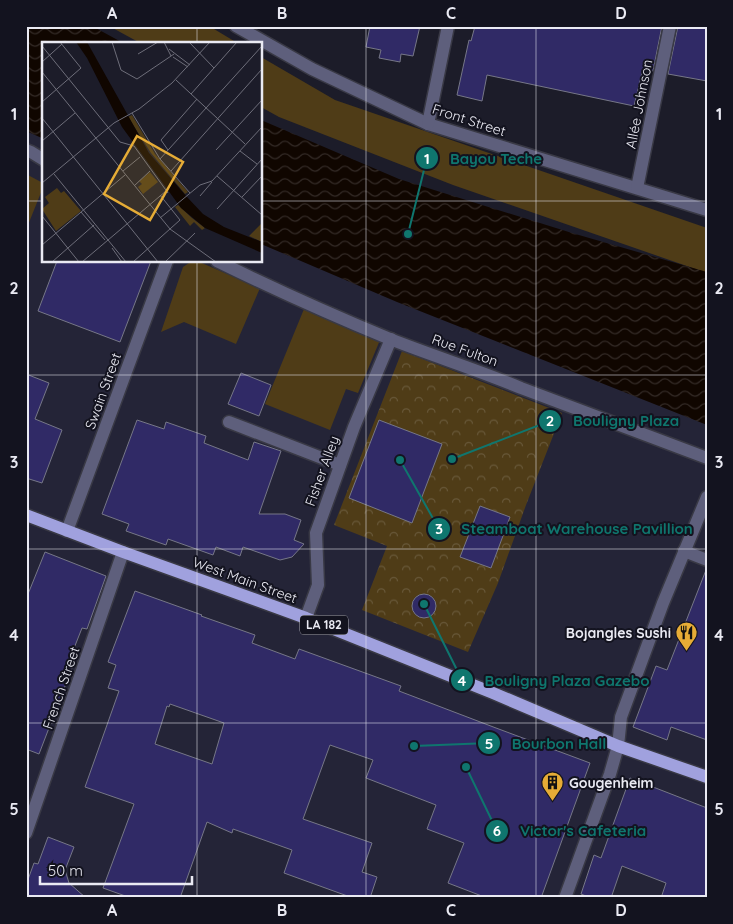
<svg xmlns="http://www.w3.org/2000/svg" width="733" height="924" viewBox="0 0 733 924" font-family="Quicksand,sans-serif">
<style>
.built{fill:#242437}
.grass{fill:#4f3c17}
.park{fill:url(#park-crowns)}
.water{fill:url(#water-waves)}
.building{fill:#302a66;stroke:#767787;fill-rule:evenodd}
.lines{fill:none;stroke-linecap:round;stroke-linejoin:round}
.minor-casing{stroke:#393945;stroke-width:15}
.tertiary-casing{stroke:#393945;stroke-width:15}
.primary-casing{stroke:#393945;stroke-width:15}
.minor{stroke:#5e5f7c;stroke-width:12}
.tertiary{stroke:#5e5f7c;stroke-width:12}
.primary{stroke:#a0a1de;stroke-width:12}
.grid{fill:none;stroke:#eaeaf3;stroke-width:1;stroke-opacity:0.55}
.labels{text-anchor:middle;stroke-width:4;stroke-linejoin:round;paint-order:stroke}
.shield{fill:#13131f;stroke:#aaaab3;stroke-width:1}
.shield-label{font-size:12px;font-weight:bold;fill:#eaeaf3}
.street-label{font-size:14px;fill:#eaeaf3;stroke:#13131f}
.poi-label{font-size:14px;font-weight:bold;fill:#eaeaf3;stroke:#13131f;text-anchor:end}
.inset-road{fill:none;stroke:#6e6e7a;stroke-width:1}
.view{fill:#e6ac36;fill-opacity:0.15;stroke:#e6ac36;stroke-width:2.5}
.inset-edge{fill:none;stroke:#eaeaf3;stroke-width:2.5}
.leader{fill:none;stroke:#0f766e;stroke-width:2}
.callout-dot{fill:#0f766e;stroke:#13131f;stroke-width:2}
.mark-label{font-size:15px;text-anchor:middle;font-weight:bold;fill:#fff}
.callout-label{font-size:15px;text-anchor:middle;font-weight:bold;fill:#0f766e;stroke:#13131f;stroke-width:4;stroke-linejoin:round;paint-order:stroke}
.neatline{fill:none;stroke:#eaeaf3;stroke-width:2}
.grid-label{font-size:16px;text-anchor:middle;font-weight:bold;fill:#eaeaf3}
</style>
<defs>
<pattern id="park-crowns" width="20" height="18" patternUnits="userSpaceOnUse" patternTransform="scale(1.25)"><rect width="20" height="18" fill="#4f3c17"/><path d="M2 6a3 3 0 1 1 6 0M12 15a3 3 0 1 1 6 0" fill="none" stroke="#685839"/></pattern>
<pattern id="water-waves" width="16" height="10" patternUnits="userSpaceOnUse" patternTransform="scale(1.25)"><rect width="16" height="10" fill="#100600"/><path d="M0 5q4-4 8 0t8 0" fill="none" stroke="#332a26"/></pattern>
</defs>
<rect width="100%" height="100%" fill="#1c1c29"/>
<path class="built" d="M26 117 44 125V261H261V216L707 404V898H26Z"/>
<g class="grass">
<path d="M109 26H209L239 44H142Z"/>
<path d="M261 57 335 100 707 228V273L453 185 279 117 261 107Z"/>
<path d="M26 174 41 182 42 190 26 230Z"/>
<path d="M192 261H197L260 288 236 344 184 322 161 332 183 267Z"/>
<path d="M304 309 380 340 358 393 346 389 330 430 265 404Z"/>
</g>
<path class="park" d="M402 351 562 413 526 505 498 583 468 652 362 610 387 546 334 525Z"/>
<g class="water">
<path d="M26 26H92L125 44H44V139L26 131Z"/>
<path d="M261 120 399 179 572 233 707 272V425L397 302 261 244Z"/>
</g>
<g class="building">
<path d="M370 26H420L413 56 401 54 400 62 379 58 381 50 366 47Z"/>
<path d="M475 26H662L653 71 643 69 634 106 487 75 482 101 457 95 469 40 471 41Z"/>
<path d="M678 26H707V81L668 74Z"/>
<path d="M57 261H151L120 342 38 311Z"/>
<path d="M241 373 271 385 259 416 228 404Z"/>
<path d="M26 374 49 383 35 419 62 430 42 483 26 478Z"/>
<path d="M137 420 164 429 166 422 206 436 204 443 248 460 254 442 281 451 259 514H285L301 520 294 540 304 544 292 557 280 560 243 547 240 556 216 547 213 555 168 539 166 545 126 531 129 524 102 514Z"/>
<path d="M379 420 442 444 412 523 349 498Z"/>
<path d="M480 506 510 517 491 568 460 557Z"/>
<path d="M45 552 106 576 87 629 82 628 67 666 72 668 39 754 26 749V599Z"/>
<path d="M706 570 707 571V740L671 727 667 740 633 727 656 666 667 670Z"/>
<path d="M135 591 202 615 201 616 255 635 252 643 295 659 299 649 401 686 399 691 496 728 590 763 541 898H487L448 883 464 843 427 829 436 805 366 778 373 760 330 745 303 819 372 843 362 872 377 877 370 898H353L284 873 292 850 233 829 232 833 207 822 180 898H131L103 888 134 804 85 787 119 691 108 688 116 665 108 662ZM170 704 224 723 212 764 155 744 167 706 169 707Z"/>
<circle cx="424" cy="606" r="12"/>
<path d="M630 778 707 808V898H661L666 883 622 866 611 898H591L581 894 594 855 601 858Z"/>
<path d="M48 837 74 847 65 870 69 883 86 898H26V885L34 863 38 864Z"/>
</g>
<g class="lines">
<defs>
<g id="minor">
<path d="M236 26 312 69 428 124 707 210"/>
<path d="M428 124 448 26"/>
<path d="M26 150 31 152 44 160"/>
<path d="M637 188 670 26"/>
<path d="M217 261C274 289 332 315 390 339 433 356 478 370 521 388L707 458"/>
<path d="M229 422 340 465"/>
<path d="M67 531 167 261"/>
<path d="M684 551 707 560"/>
<path d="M306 618 318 585 316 533 354 427 391 339"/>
<path d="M618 746 621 717 663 603 707 497"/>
<path d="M26 833 123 552"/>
</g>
<path id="tertiary" d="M565 898 610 774 618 746"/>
<path id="primary" d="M26 515 123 552 306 618 493 693 618 746 707 777"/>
</defs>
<use href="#minor" class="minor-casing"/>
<use href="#tertiary" class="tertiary-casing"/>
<use href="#primary" class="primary-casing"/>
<use href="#minor" class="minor"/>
<use href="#tertiary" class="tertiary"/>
<use href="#primary" class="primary"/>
</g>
<path class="grid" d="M197 26V44M366 26V898M536 26V898M26 201H44M261 201H707M197 261V898M26 375H707M26 549H707M26 723H707"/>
<defs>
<symbol id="restaurant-pin" viewBox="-11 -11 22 30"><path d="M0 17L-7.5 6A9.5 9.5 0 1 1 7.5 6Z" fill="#e6ac36" stroke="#13131f"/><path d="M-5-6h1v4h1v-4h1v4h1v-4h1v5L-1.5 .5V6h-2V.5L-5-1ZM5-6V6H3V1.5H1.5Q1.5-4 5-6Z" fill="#111"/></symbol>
<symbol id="building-pin" viewBox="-11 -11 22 30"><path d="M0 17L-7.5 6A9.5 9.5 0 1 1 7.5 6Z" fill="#e6ac36" stroke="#13131f"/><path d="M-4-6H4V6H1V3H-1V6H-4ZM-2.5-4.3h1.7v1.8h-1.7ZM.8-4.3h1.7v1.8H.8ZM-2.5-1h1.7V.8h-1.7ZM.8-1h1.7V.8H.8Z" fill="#111"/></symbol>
</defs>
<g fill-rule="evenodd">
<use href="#restaurant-pin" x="674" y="620" width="25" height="34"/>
<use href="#building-pin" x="540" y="770" width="25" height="34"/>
</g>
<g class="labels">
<rect class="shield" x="300" y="615.5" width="48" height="19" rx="4"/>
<g class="shield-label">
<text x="324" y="629">LA 182</text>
</g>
<g class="street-label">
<text transform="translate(639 104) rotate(-79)" y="5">Allée Johnson</text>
<text transform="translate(469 120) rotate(18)" y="5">Front Street</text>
<text transform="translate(465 350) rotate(20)" y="5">Rue Fulton</text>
<text transform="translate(103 391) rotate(-70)" y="5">Swain Street</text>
<text transform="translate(322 471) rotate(-70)" y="5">Fisher Alley</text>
<text transform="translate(245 580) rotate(20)" y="5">West Main Street</text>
<text transform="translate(61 688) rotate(-71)" y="5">French Street</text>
</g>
<g class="poi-label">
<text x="671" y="638">Bojangles Sushi</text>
<text x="569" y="788" text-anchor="start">Gougenheim</text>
</g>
</g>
<g transform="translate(42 42)">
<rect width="220" height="220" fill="#1c1c29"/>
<path d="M90 73 113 112 146 150 143 152 109 111 86 75ZM136 163 150 176 163 186 160 188 152 180 148 184 133 165Z" fill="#4f3c17"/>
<path d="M15 146 19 151 22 149 39 169 14 189 0 167 7 161 3 155Z" fill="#4f3c17"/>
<path d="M108 130 116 140 101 152 96 145 100 142 97 139ZM220 181V200L207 194Z" fill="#4f3c17"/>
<path d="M34 0H45L107 111 145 155 161 172 182 185 220 200V211L163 186 139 166 80 85 45 16Z" fill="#100600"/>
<path class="inset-road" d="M70 0 79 28 95 37 132 12M122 0 129 14M147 0 172 26M0 4 78 100 92 104 126 151M127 7 148 23M96 12 116 0M131 15 146 25M0 20 20 2M0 30 128 187 174 220M134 38 203 102M149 52 195 0M0 60 39 26 18 0M90 71 118 117 148 151M0 76 116 220M0 99 33 71M126 108 119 98 155 57M174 108 220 58M198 109 215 122M118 117 220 4M81 129 98 115M129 129 220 27M12 132 84 220M175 134 220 173M0 141 72 81 97 67 130 41 168 0M92 144 108 129M158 154 170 140M200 155 220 134M175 167 220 117M39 170 63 198M0 174 37 220M118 176 158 143 170 139 220 85M0 203 83 133M70 206 80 220M10 220 52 183M40 220 124 149M91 220 138 178 118 153M123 220 153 191"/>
<path class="view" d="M95 94 141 120 108 178 62 152Z"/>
<rect width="220" height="220" class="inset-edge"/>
</g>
<path class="leader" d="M408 234L427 158M452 459L550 421M400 460L439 529M424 604L462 680M414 746L489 743M466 767L497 831"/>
<g class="callout-dot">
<circle cx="408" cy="234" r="5"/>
<circle cx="452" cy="459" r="5"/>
<circle cx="400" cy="460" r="5"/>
<circle cx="424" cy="604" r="5"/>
<circle cx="414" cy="746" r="5"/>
<circle cx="466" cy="767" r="5"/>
<circle cx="427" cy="158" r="12"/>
<circle cx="550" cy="421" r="12"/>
<circle cx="439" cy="529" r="12"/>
<circle cx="462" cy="680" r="12"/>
<circle cx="489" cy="743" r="12"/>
<circle cx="497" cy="831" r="12"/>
</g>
<g class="mark-label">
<text x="427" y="164">1</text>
<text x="550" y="426">2</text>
<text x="439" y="534">3</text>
<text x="462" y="686">4</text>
<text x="489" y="749">5</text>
<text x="497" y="836">6</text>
</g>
<g class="callout-label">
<text x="496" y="164">Bayou Teche</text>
<text x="626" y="426">Bouligny Plaza</text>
<text x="577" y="534">Steamboat Warehouse Pavillion</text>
<text x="567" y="686">Bouligny Plaza Gazebo</text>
<text x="559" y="749">Bourbon Hall</text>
<text x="583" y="836">Victor's Cafeteria</text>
</g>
<rect width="733" height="924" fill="none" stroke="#13131f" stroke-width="55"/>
<path d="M40 876v8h152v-8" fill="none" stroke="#eaeaf3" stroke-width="2.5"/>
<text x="48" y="876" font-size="15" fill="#eaeaf3" stroke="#13131f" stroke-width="4" paint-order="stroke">50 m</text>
<rect x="28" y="28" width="678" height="868" class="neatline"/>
<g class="grid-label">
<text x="112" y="19">A</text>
<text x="282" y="19">B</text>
<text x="451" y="19">C</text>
<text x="621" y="19">D</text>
<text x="14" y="120">1</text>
<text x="719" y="120">1</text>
<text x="14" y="294">2</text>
<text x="719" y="294">2</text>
<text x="14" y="468">3</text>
<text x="719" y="468">3</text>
<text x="14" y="641">4</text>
<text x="719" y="641">4</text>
<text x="14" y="815">5</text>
<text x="719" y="815">5</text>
<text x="112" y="916">A</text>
<text x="282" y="916">B</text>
<text x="451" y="916">C</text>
<text x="621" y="916">D</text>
</g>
</svg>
